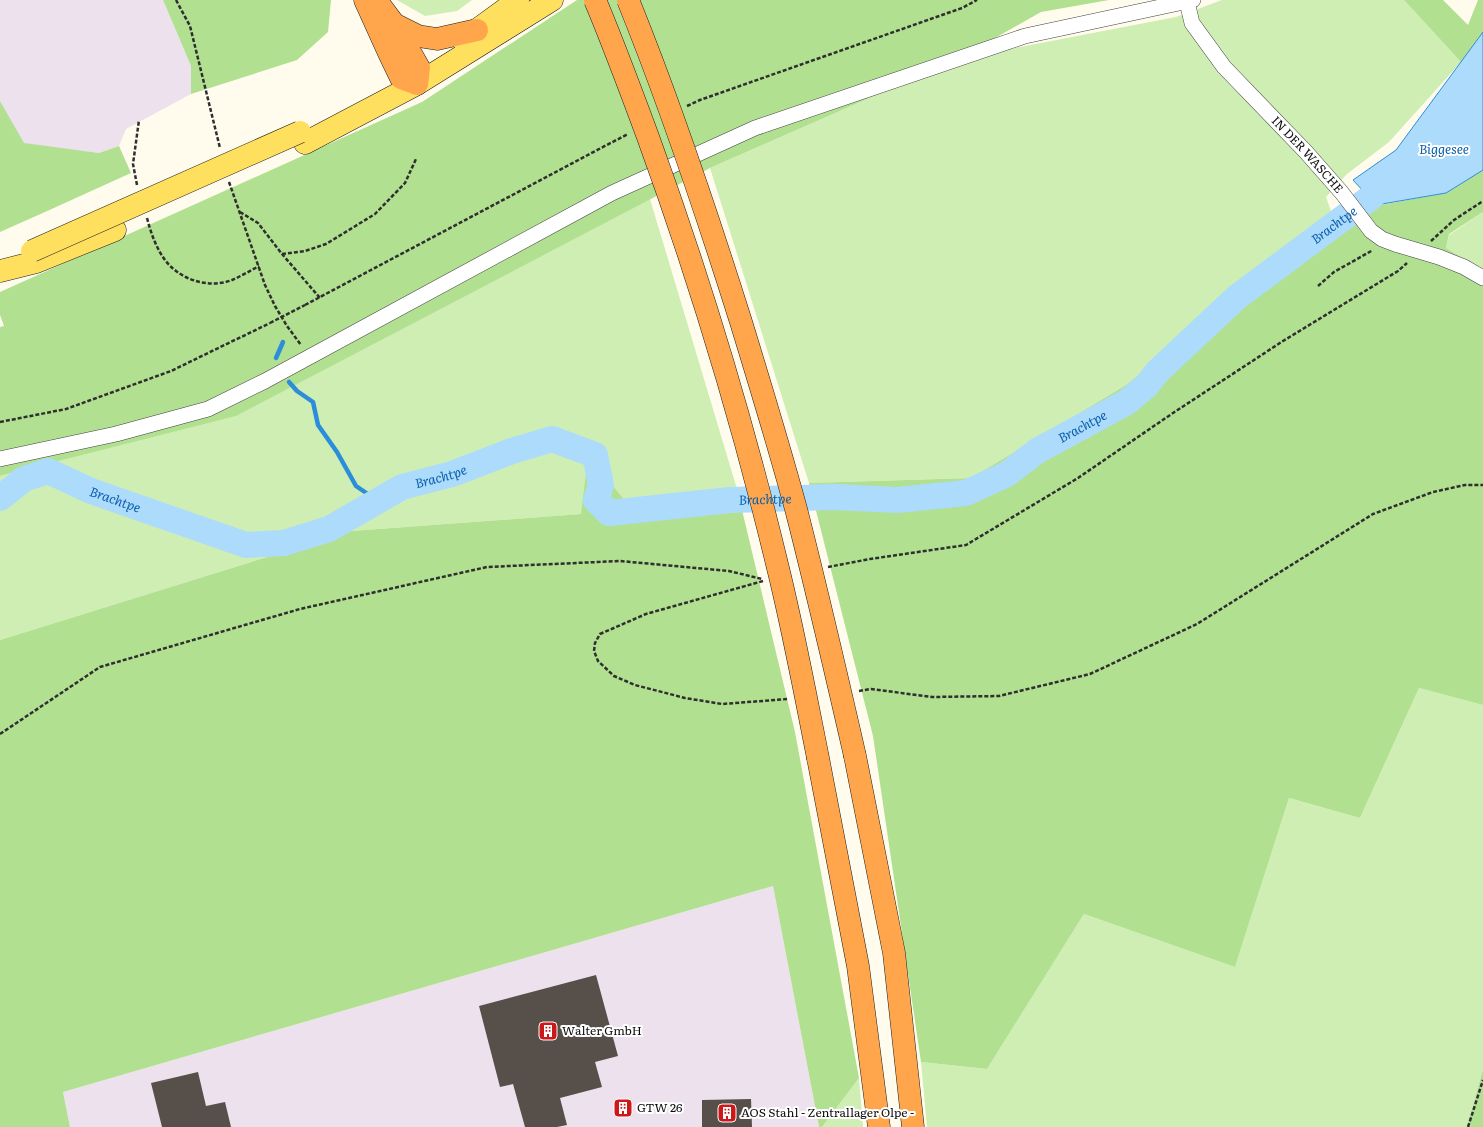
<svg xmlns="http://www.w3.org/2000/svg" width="1483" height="1127" viewBox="0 0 1483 1127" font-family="Literata,serif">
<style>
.industrial{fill:#ece1ed}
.green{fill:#cfeeb3}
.forest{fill:#b1e091}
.water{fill:#addbfc;stroke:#2c8dda}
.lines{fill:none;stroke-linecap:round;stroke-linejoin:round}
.stream{stroke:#2c8dda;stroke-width:4.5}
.river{stroke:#addbfc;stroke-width:26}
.building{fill:#574f49}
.minor-casing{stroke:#404040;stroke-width:16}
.primary-casing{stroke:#1e1e1e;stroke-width:23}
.motorway-casing{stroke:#1e1e1e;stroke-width:23}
.path{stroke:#2f2f2f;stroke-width:2.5;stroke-dasharray:4 2;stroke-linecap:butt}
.minor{stroke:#fff;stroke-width:15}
.primary{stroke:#ffdf5e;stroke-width:22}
.motorway{stroke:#ffa64c;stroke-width:22}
.primary-bridge-casing{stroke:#1e1e1e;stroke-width:23;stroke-linecap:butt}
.motorway-bridge-casing{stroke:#1e1e1e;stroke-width:23;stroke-linecap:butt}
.path-bridge{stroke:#2f2f2f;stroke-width:2.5;stroke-dasharray:4 2;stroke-linecap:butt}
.primary-bridge{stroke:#ffdf5e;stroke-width:22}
.motorway-bridge{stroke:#ffa64c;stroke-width:22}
.labels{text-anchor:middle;stroke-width:4;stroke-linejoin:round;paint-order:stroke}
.street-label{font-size:12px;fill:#0d0d0d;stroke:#fff}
.poi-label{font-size:12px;fill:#0d0d0d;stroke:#fff;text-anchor:start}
.water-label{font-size:13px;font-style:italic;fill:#0a5eab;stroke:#fff}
</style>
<rect width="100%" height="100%" fill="#fffcee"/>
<g class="industrial">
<path d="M0 0H163L191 66V94L126 129 119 146 99 153 24 144 0 101Z"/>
<path d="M773 886 819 1127H70L63 1092Z"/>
</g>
<g class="green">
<path d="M397 0H472L457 11 425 16Z"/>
<path d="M1222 0H1404L1461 62 1389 142 1347 174 1326 197 1332 214 1126 385 971 478 809 483 710 168 958 59 1176 17Z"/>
<path d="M650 199 737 489 624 499 588 458 582 514 351 531 0 640V476L235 416Z"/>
<path d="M1483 212V270L1446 248 1449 235Z"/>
<path d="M1419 688 1483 705V1069L1467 1127H927L921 1062 987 1069 1084 914 1235 967 1289 798 1360 818Z"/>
<path d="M859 1078 863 1127H822Z"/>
</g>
<g class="forest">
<path d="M163 0H331L328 32 297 60 191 94V66Z"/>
<path d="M577 0H1109L1041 12 958 59 710 168 236 416 0 476V327L4 326 0 315V292L422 102Z"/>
<path d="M1404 0H1443L1468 25 1478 0H1483V32L1461 62Z"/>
<path d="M0 101 24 143 99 153 119 146 131 173 45 212 0 232Z"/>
<path d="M1483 170V212L1449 234 1446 248 1483 270V705L1419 688 1360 818 1289 798 1235 967 1084 914 987 1069 921 1062 873 736 809 483 971 478 1126 385 1332 214 1446 193Z"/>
<path d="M588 457 624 499 737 489 795 732 859 1078 822 1127H819L773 886 63 1092 70 1127H0V640L351 531 581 514Z"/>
<path d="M1483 1069V1127H1467Z"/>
</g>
<path class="water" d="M1483 32V170L1446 193 1376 205 1353 180 1396 150Z"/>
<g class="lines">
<g class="stream">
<path d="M276 358 283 342"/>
<path d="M289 382 297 391 313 402 318 425 337 452 356 486 378 501"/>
</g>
<path class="river" id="s1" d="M0 498 24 479 48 471 91 491 246 545 284 543 329 529 402 487 452 474 512 451 552 439 595 455 601 485 596 500 609 513 730 500 835 497 897 500 966 493 1007 474 1037 451 1127 402 1147 385 1157 372 1237 297 1370 198 1395 174"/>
</g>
<g class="building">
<path d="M596 975 618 1056 595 1062 602 1087 560 1098 567 1125 557 1127H525L513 1084 500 1087 479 1006Z"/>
<path d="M198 1072 206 1106 225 1102 231 1127H162L151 1083Z"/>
<path d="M751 1099 752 1127H702V1100Z"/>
</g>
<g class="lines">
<defs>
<g id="minor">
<path id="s2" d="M1187 2 1192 23 1224 67 1306 152 1342 193 1371 231 1382 239 1395 244 1439 257 1464 267 1483 278"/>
<path d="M0 459 116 434 208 409 265 381 612 193 755 128 1025 36 1193 0"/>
</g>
<g id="primary">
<path d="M463 40 518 0"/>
<path d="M305 143 417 84 552 0"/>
<path d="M0 271 36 262 115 230"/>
</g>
<g id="motorway">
<path d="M365 0 389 53 401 78 417 84 419 68 394 24 376 0"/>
<path d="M394 24 418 36 437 39 477 30"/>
<path d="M855 756 894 953 913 1127"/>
<path d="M818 758 858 966 879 1127"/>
</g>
</defs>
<use href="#minor" class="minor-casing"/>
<use href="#primary" class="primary-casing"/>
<use href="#motorway" class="motorway-casing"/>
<g class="path">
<path d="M176 0 190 26 220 148"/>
<path d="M687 106 700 100 962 8 977 0"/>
<path d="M229 182 265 285 275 306 287 326 301 345"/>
<path d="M137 185 133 164 139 120"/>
<path d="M240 212 258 223 282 254 320 298"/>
<path d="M147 218C151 233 156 248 165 260 180 280 209 289 232 280 241 276 250 271 259 266"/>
<path d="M1431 241 1454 220 1483 201"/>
<path d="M282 254 305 251 326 244 375 214 405 183 416 159"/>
<path d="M1318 286 1334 272 1373 250"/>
<path d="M305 305 601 148 628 134"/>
<path d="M0 422 66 409 171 371 270 323"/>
<path d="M828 567 870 559 966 545 1078 478 1173 413 1283 341 1398 271 1407 263"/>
<path d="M763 581 646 614 600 634 595 643 594 651 598 661 614 676 635 685 685 698 722 704 788 699"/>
<path d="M859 691 871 689 932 697 999 696 1090 674 1197 624 1373 514 1433 492 1465 485H1483"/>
<path d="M0 734 100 667 300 609 487 567 620 561 729 571 762 579"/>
<path d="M1468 1127 1483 1080"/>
</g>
<use href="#minor" class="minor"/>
<use href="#primary" class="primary"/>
<use href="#motorway" class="motorway"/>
<defs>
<path id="primary-bridge" d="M32 251 300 132"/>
<g id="motorway-bridge">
<path d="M595 0C614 45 631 91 648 137 699 277 742 419 777 564 793 628 805 693 818 758"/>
<path d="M628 0C671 106 707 214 741 322 760 384 779 446 796 509 817 591 836 673 855 756"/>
</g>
</defs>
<use href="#primary-bridge" class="primary-bridge-casing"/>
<use href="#motorway-bridge" class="motorway-bridge-casing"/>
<path class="path-bridge" d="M270 323 305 305"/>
<use href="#primary-bridge" class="primary-bridge"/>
<use href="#motorway-bridge" class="motorway-bridge"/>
</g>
<defs>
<symbol id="building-square" viewBox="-11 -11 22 22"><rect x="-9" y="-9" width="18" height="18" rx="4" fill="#cb1818" stroke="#fff"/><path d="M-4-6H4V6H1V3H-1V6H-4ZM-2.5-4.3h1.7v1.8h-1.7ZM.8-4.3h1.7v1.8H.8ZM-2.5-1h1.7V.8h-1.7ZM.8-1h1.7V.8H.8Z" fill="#fff"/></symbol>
</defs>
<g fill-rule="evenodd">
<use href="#building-square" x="537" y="1020" width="22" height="22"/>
<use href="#building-square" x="612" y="1097" width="22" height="22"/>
<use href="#building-square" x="716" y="1102" width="22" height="22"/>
</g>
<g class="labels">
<g class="street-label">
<text dy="4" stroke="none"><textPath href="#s2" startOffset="197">IN DER WASCHE</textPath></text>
</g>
<g class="poi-label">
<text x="562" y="1035">Walter GmbH</text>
<text x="637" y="1112">GTW 26</text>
<text x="741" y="1117">AOS Stahl - Zentrallager Olpe -</text>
</g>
<g class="water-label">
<text x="1444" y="154">Biggesee</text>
<text dy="5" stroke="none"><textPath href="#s1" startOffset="1522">Brachtpe</textPath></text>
<text dy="5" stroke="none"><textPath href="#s1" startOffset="1198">Brachtpe</textPath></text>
<text dy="5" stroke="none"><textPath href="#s1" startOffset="477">Brachtpe</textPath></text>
<text dy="5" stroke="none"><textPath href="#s1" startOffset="129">Brachtpe</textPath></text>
<text dy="5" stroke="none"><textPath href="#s1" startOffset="862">Brachtpe</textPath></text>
</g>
</g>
</svg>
